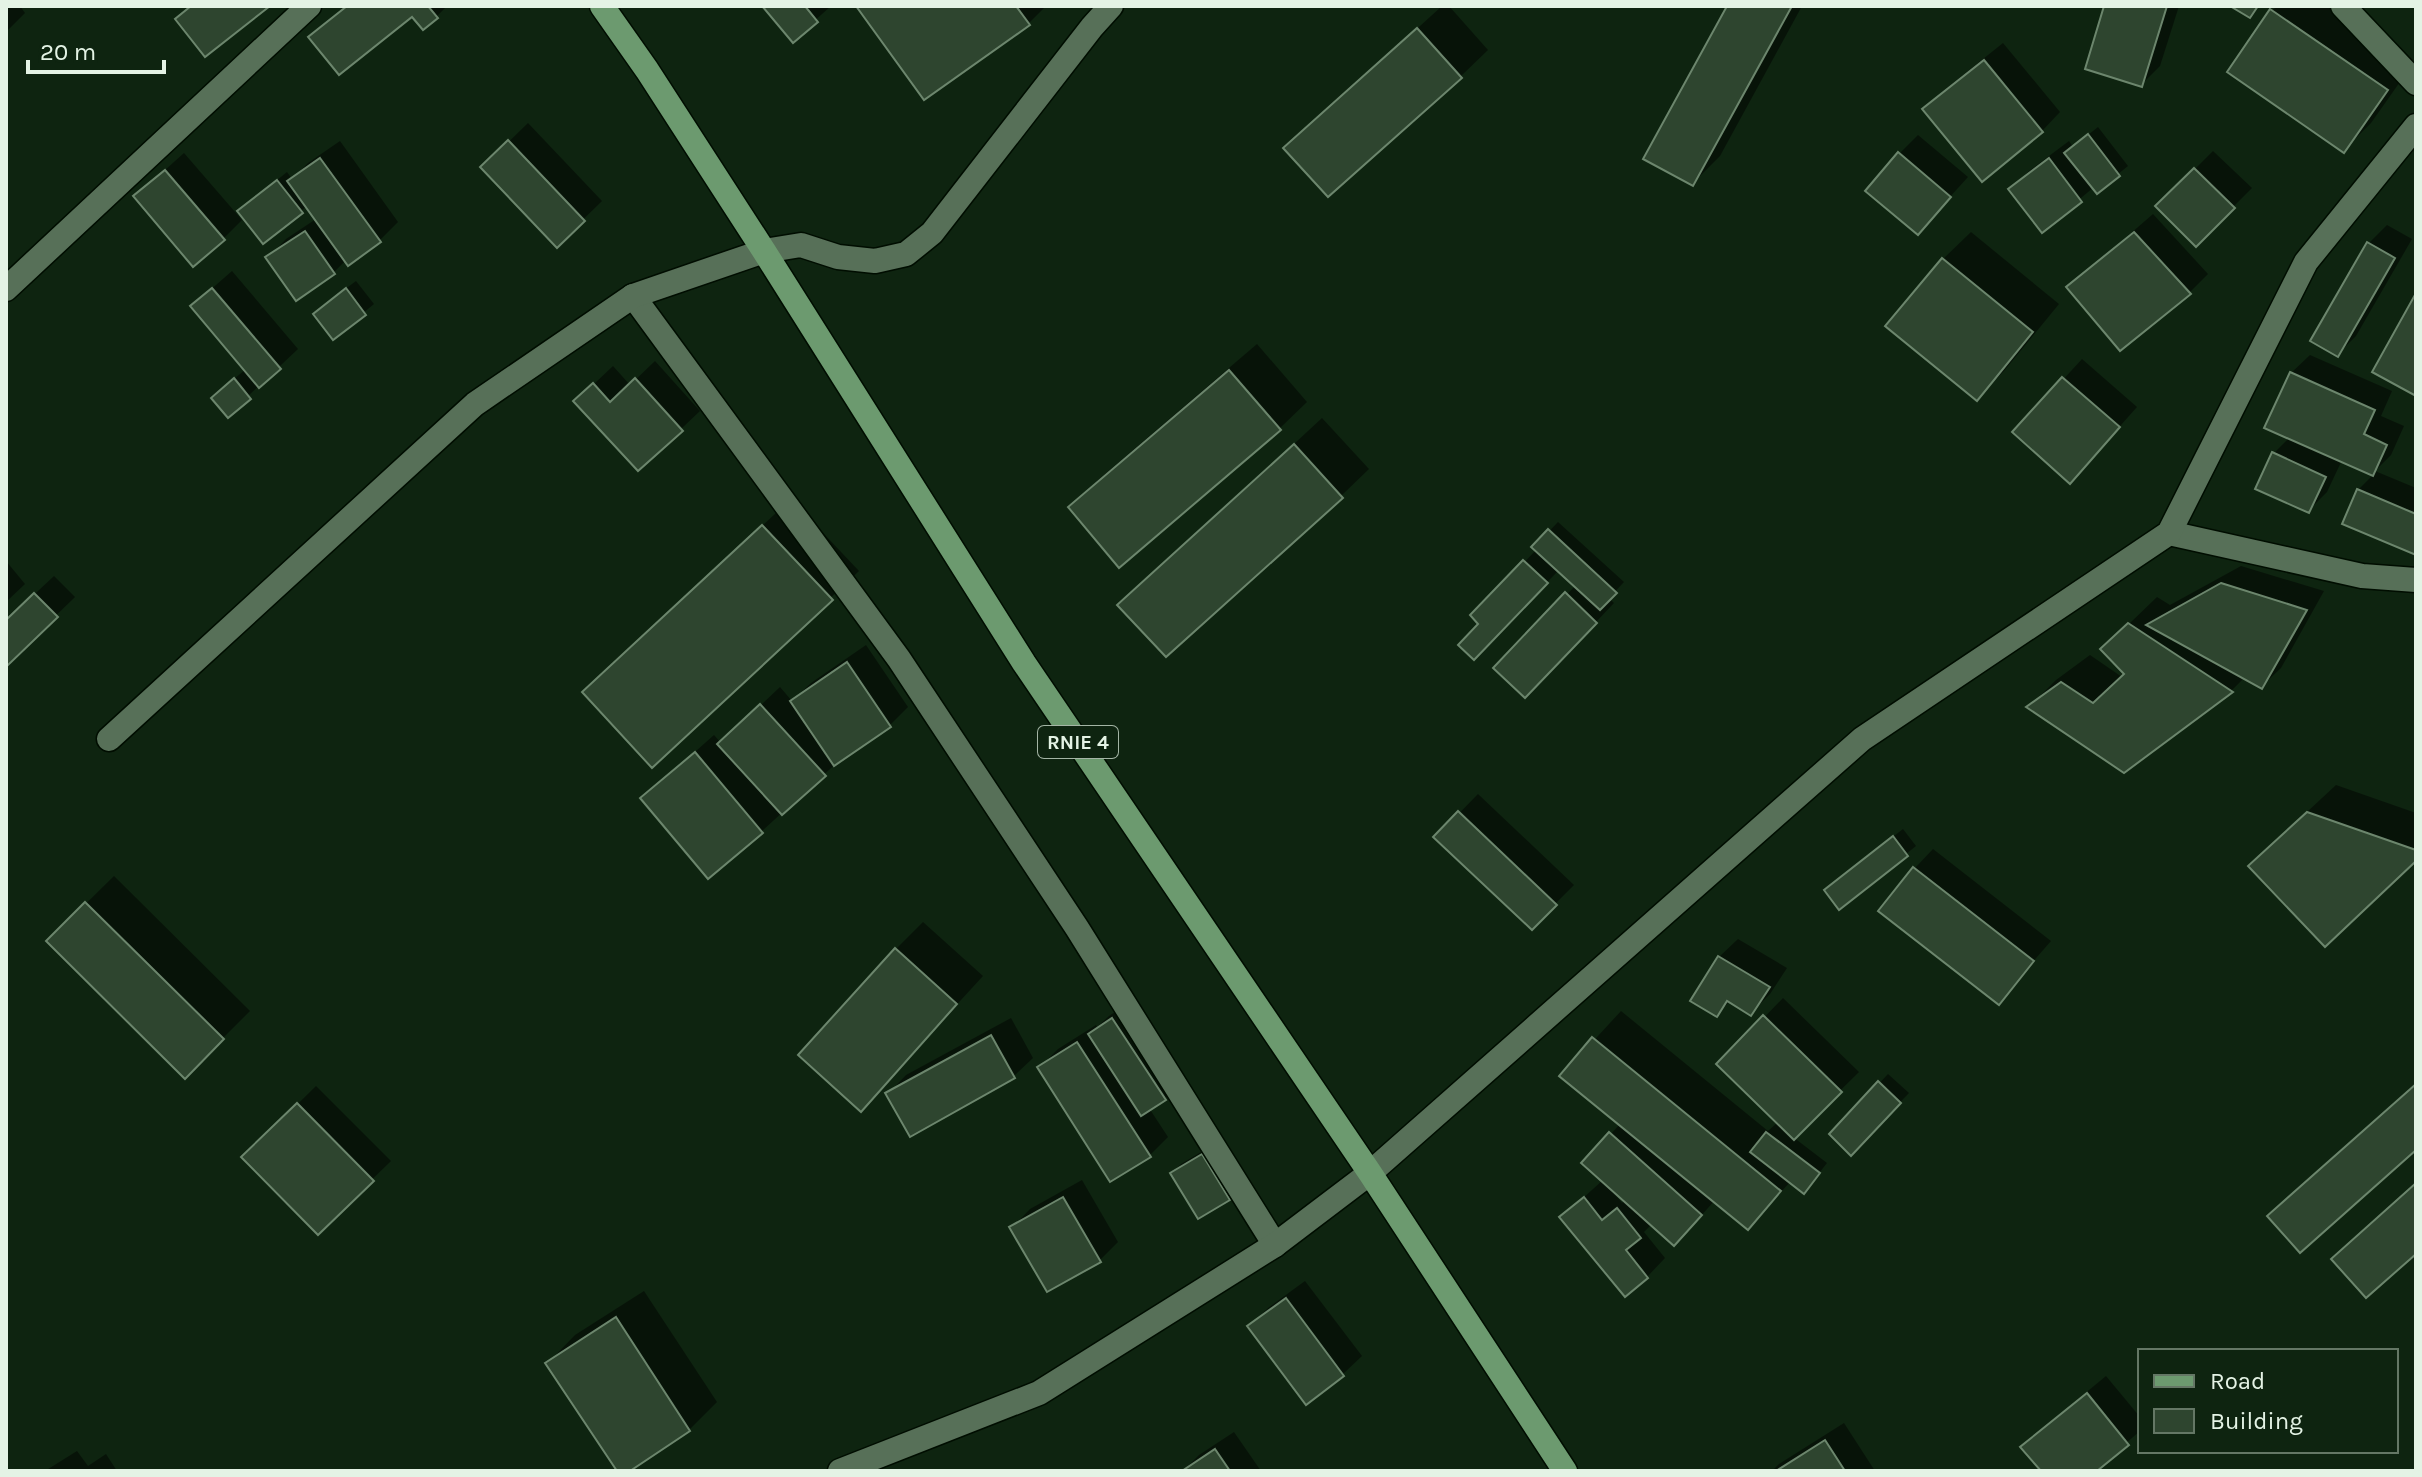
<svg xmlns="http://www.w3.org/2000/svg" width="2422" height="1477" viewBox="0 0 2422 1477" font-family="Karla,sans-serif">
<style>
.shadow{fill:#0007;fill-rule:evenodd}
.building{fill:#2e452f;stroke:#6c866d;stroke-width:2}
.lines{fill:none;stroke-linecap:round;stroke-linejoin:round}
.lane-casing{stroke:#000d00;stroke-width:27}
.street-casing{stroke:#000d00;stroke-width:27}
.primary-casing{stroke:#000d00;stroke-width:27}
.lane{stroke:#577058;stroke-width:24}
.street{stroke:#577058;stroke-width:24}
.primary{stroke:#6c9a6f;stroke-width:24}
.labels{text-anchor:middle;stroke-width:8;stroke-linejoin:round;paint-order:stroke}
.shield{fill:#0e2410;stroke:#a4b5a5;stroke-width:2}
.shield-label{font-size:20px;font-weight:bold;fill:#e4f3e5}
</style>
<rect width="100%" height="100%" fill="#0e2410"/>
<g class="shadow">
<path d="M6 6H20L25 13 6 32Z"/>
<path d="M345 6H447L436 17 413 14 311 37Z"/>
<path d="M764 6H831L793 40Z"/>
<path d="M859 6H1046L1028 24Z"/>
<path d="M1442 6H1449L1488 50 1460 77 1286 148Z"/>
<path d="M1729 6H1802L1720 156 1693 183Z"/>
<path d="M2106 6H2179L2160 66 2141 85Z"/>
<path d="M2277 6H2333L2414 62 2371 123 2344 150 2272 11Z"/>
<path d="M2003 43 2060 112 2042 131 1925 110 1943 91Z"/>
<path d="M528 123 602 201 557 245 483 167Z"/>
<path d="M2098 127 2128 166 2097 191 2094 187 2043 230 2011 189 2029 171 2069 141 2073 147Z"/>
<path d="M1918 135 1968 177 1918 232 1899 154Z"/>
<path d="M340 141 398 222 379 241 346 260 334 272 268 258 286 239 316 219 307 206 301 211H239L287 172 292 179 308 163Z"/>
<path d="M2213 151 2252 188 2196 244 2158 206Z"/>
<path d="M184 153 242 220 223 239 136 196Z"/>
<path d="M2153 214 2208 274 2190 292 2120 348 2069 287Z"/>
<path d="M2387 225 2412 239 2356 336 2338 354 2369 243Z"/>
<path d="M1971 232 2059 304 2004 371 1977 398 1943 259Z"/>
<path d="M232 271 298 349 228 415 222 389 246 369 192 306Z"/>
<path d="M356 281 374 304 334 337 324 305Z"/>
<path d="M1257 344 1307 402 1279 429 1070 508 1098 480Z"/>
<path d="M2310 355 2392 391 2381 416 2404 426 2391 455 2375 471 2416 488V552L2358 490 2374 474 2342 460 2327 492 2308 511 2274 453 2290 437 2291 373Z"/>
<path d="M2082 359 2137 407 2088 462 2015 432Z"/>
<path d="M655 361 700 411 681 429 576 401 613 366 630 385Z"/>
<path d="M1322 418 1369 469 1341 496 1120 605Z"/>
<path d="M791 499 859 571 652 765 612 665Z"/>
<path d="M1558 522 1624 582 1609 598 1614 603 1544 677 1496 668 1576 585 1559 570 1474 657 1481 624 1473 615 1537 549 1534 547Z"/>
<path d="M6 561 25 584 6 602Z"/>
<path d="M2241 566 2324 591 2281 668 2262 686 2245 677 2232 690 2124 771 2029 707 2056 680 2090 655 2122 677 2126 673 2103 649 2157 597 2170 605Z"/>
<path d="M54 576 75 597 6 664V621Z"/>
<path d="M866 645 908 707 889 726 841 759 762 831 708 876 643 798 714 735 721 743 780 687 792 701 811 683Z"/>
<path d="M2336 785 2416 813V859L2279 838Z"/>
<path d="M1478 794 1574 885 1532 927 1436 837Z"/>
<path d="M1903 829 1916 846 1840 907 1835 882Z"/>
<path d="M1933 849 2051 941 1998 1002 1881 911 1915 868Z"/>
<path d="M114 876 250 1011 185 1076 48 941Z"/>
<path d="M923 922 983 976 861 1109 896 949Z"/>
<path d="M1738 939 1787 968 1770 994 1751 1013 1731 1000 1717 1014 1719 957Z"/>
<path d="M1783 998 1859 1072 1793 1137 1827 1163 1812 1182 1791 1181 1748 1228 1715 1200 1693 1225 1652 1224 1644 1232 1665 1258 1647 1277 1562 1217 1603 1180 1584 1163 1621 1123 1562 1075 1621 1011 1768 1131 1778 1122 1719 1064ZM1614 1189 1625 1200 1622 1203 1612 1191Z"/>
<path d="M1131 1001 1183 1080 1165 1099 1149 1108 1168 1137 1149 1156 1040 1067 1058 1049 1096 1025 1097 1027 1109 1016Z"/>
<path d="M1011 1018 1033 1058 1014 1076 888 1094 906 1075Z"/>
<path d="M1888 1074 1909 1093 1851 1153 1832 1134Z"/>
<path d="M2416 1083V1148L2270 1216 2297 1189Z"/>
<path d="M316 1086 391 1161 318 1232 244 1157Z"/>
<path d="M1211 1146 1238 1189 1229 1198 1172 1173 1181 1164Z"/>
<path d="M1082 1180 1118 1242 1099 1261 1012 1228 1030 1209Z"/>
<path d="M1305 1281 1362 1356 1343 1374 1306 1402 1249 1326 1268 1308Z"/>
<path d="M644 1291 717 1402 689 1430 626 1471H619L548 1363 575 1335Z"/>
<path d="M2106 1376 2140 1417V1431L2094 1471H2043L2023 1447 2042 1429Z"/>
<path d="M1844 1423 1875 1471H1772L1779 1464Z"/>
<path d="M1234 1432 1261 1471H1183L1199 1455Z"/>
<path d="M77 1451 88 1466 106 1454 117 1471H45Z"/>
</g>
<g class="building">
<path d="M191 6H270L205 57 175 19Z"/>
<path d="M347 6H428L438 18 423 30 412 17 339 75 308 37Z"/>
<path d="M762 6H805L818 22 793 43Z"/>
<path d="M856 6H1016L1030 25 924 100Z"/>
<path d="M1727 6H1792L1693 186 1643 159Z"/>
<path d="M2104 6H2167L2142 87 2085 69Z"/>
<path d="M2230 6H2258L2250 18Z"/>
<path d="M2270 9 2388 90 2344 153 2227 72Z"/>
<path d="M1417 28 1462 78 1328 197 1283 148Z"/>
<path d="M1984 60 2043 132 1982 182 1922 109Z"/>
<path d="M2088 134 2120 176 2097 194 2064 153Z"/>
<path d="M508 140 585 221 557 248 480 167Z"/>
<path d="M1898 152 1951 197 1918 235 1865 191Z"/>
<path d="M320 158 381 242 348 266 287 181Z"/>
<path d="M2049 158 2082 202 2042 233 2008 189Z"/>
<path d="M2194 168 2235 208 2196 247 2155 206Z"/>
<path d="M165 170 225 240 193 267 133 196Z"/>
<path d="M277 180 303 213 263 244 237 211Z"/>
<path d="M305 231 335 274 296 301 265 257Z"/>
<path d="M2134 232 2191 294 2120 351 2066 287Z"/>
<path d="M2367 242 2395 258 2338 357 2310 341Z"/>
<path d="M1942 258 2033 332 1977 401 1885 326Z"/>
<path d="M212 288 281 369 259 388 190 306Z"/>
<path d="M346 288 366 315 333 340 313 314Z"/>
<path d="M2416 293V396L2372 372Z"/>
<path d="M1229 370 1281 430 1119 568 1068 507Z"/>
<path d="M2290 372 2375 410 2364 434 2387 445 2373 476 2264 428Z"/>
<path d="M2062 377 2120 427 2070 484 2012 432Z"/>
<path d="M234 378 251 399 228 418 211 398Z"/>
<path d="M635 378 683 431 638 471 573 401 593 383 610 402Z"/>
<path d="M1294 444 1343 498 1166 657 1117 605Z"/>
<path d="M2272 452 2326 477 2309 513 2255 489Z"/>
<path d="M2357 489 2416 514V555L2342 524Z"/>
<path d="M762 525 833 600 652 768 582 692Z"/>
<path d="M1548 529 1617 593 1600 610 1531 547Z"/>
<path d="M1523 560 1548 583 1474 660 1458 645 1478 624 1470 615Z"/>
<path d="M2221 583 2307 610 2262 689 2146 625Z"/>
<path d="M1565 592 1597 623 1525 698 1493 668Z"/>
<path d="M34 593 58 617 6 667V620Z"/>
<path d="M2128 623 2233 692 2124 773 2026 707 2061 682 2093 703 2124 674 2100 649Z"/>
<path d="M847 662 891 727 834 766 790 701Z"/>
<path d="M760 704 826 776 782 815 717 744Z"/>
<path d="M695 752 763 833 708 879 640 798Z"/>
<path d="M1458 811 1557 905 1532 930 1433 837Z"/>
<path d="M2307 812 2416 850V861L2325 947 2248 866Z"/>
<path d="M1893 836 1908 856 1839 910 1824 890Z"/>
<path d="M1913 867 2034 961 1999 1005 1878 911Z"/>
<path d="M85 902 224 1039 185 1079 46 941Z"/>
<path d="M895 948 957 1004 861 1112 798 1055Z"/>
<path d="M1718 956 1770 987 1751 1016 1727 1001 1717 1017 1690 1001Z"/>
<path d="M1763 1015 1842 1092 1794 1140 1716 1064Z"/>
<path d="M1112 1018 1166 1100 1141 1116 1088 1034Z"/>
<path d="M991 1035 1015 1078 910 1137 885 1093Z"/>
<path d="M1592 1037 1781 1191 1748 1230 1559 1076Z"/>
<path d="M1077 1042 1151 1157 1110 1182 1037 1067Z"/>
<path d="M1878 1081 1901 1103 1851 1156 1829 1134Z"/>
<path d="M2416 1084V1150L2300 1253 2267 1216Z"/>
<path d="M297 1103 374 1181 318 1235 241 1157Z"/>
<path d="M1609 1132 1702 1215 1674 1246 1581 1163Z"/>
<path d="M1766 1132 1820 1173 1804 1194 1750 1152Z"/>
<path d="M1202 1154 1230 1200 1198 1219 1170 1173Z"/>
<path d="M2416 1183V1254L2366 1298 2331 1259Z"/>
<path d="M1063 1197 1101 1262 1047 1292 1009 1227Z"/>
<path d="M1584 1197 1602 1220 1617 1208 1641 1238 1626 1250 1648 1278 1625 1297 1559 1217Z"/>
<path d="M1286 1298 1344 1376 1306 1405 1247 1326Z"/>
<path d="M616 1317 690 1431 630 1471H617L545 1363Z"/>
<path d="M2087 1393 2129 1445 2097 1471H2041L2020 1447Z"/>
<path d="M1825 1440 1845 1471H1776Z"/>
<path d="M1215 1449 1230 1471H1182Z"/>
</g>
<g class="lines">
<defs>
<path id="lane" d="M633 296 899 659 1077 928 1275 1245"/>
<g id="street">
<path d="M2343 6 2416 83"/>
<path d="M6 289 309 6"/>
<path d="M2169 533 2362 576 2416 580"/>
<path d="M109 739 475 404 633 296 764 251 801 245 838 257 875 261 906 254 932 233 1092 27 1111 6"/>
<path d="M840 1471 1039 1393 1275 1245 1370 1173 1862 739 2169 533 2306 262 2416 126"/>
</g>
<path id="primary" d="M602 6 647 70 764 251 1024 663 1370 1173 1565 1471"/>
</defs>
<use href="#lane" class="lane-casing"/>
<use href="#street" class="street-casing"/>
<use href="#primary" class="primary-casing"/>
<use href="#lane" class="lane"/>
<use href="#street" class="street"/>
<use href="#primary" class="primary"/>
</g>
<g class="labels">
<rect class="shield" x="1038" y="726" width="80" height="32" rx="6"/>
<g class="shield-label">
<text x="1078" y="749">RNIE 4</text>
</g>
</g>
<rect width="2422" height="1477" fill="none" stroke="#e4f3e5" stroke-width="16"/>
<rect x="2138" y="1349" width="260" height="104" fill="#0e2410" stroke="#647765" stroke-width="2"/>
<rect x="2154" y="1375" width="40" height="12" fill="#6c9a6f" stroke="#647765" stroke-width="2"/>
<text x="2210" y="1389" font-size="24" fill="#e4f3e5">Road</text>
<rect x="2154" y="1409" width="40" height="24" fill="#2e452f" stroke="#647765" stroke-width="2"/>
<text x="2210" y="1429" font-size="24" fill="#e4f3e5">Building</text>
<path d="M28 60v12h136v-12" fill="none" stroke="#e4f3e5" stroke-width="4"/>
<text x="40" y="60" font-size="24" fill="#e4f3e5" stroke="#0e2410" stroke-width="6" paint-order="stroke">20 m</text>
</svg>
